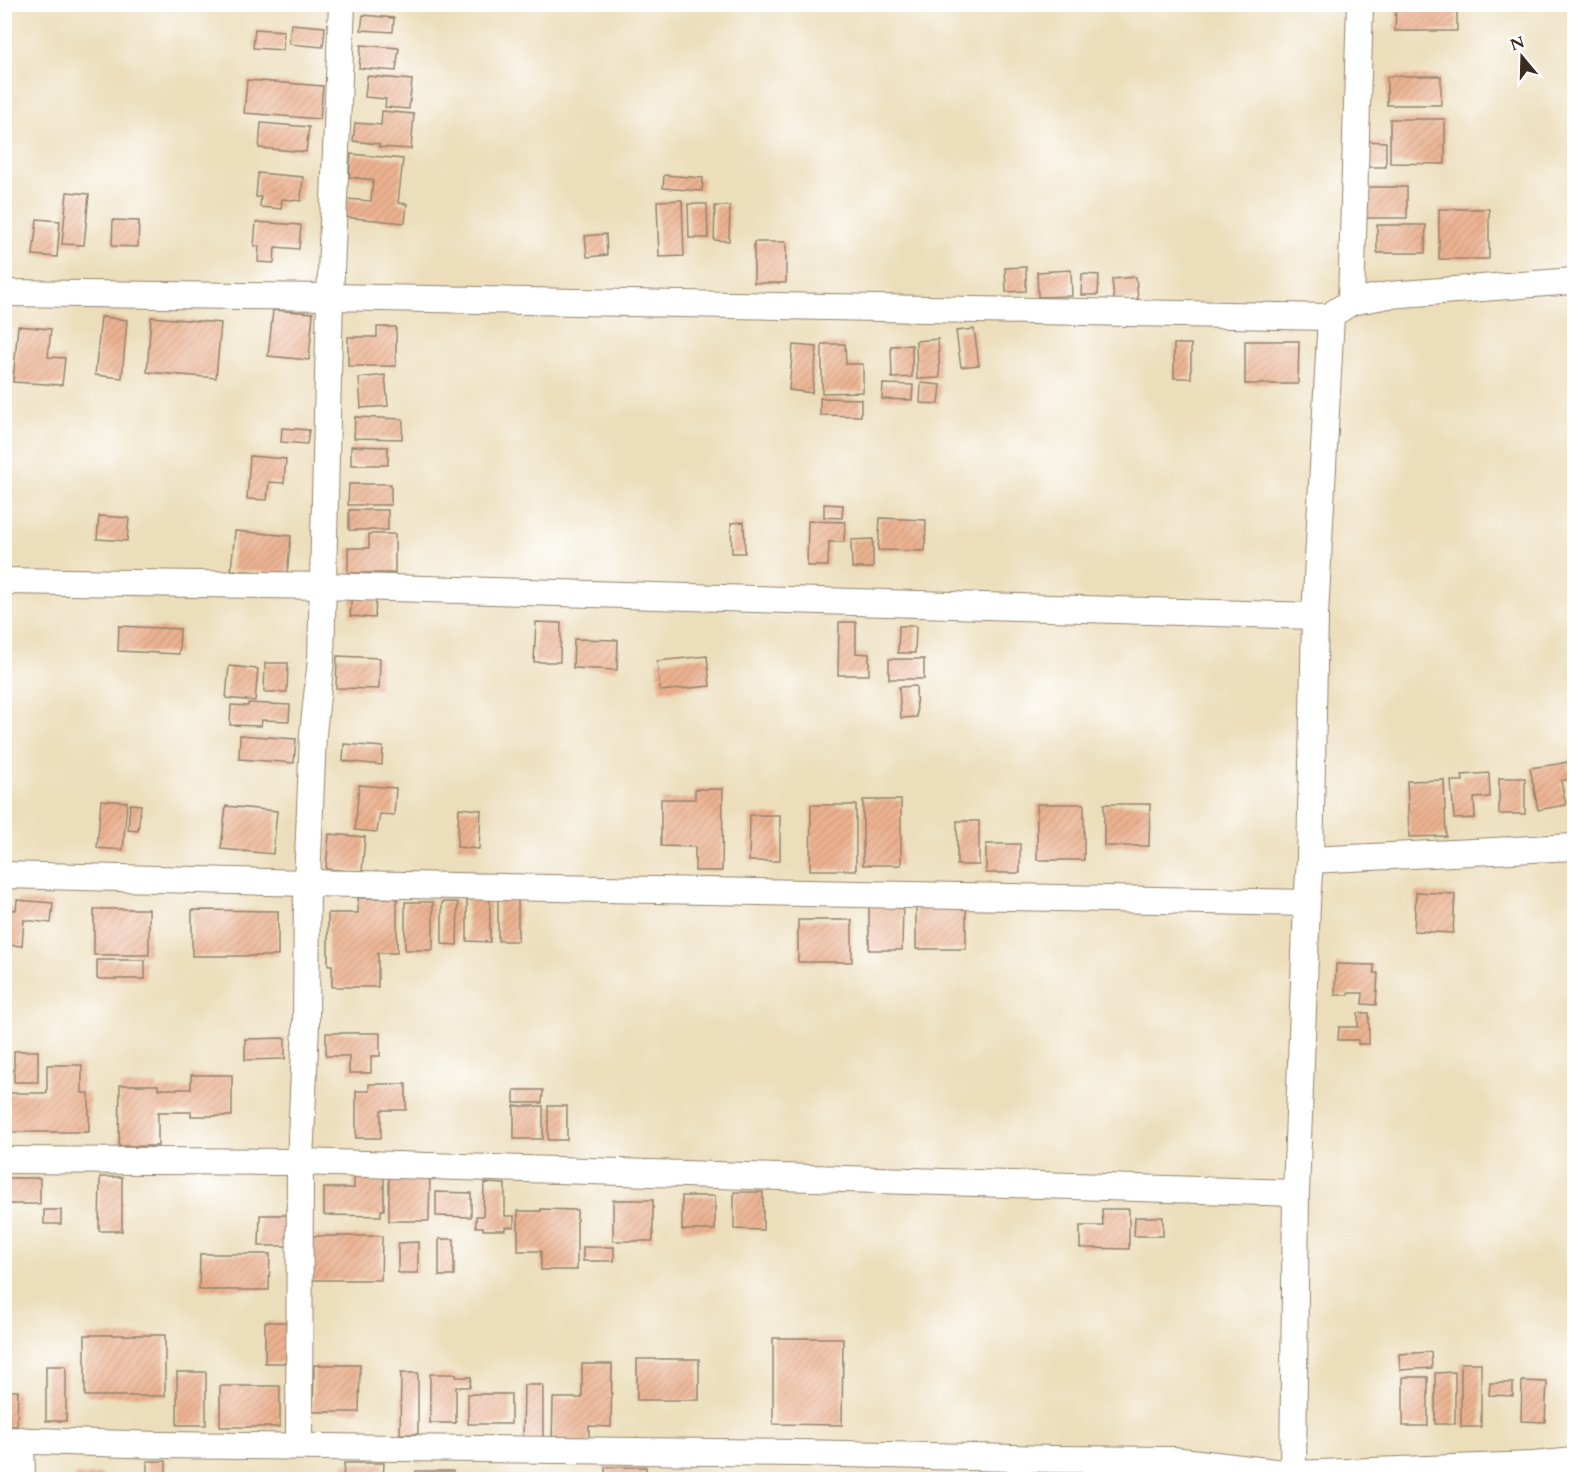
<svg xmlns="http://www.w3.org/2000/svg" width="1579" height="1484" viewBox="0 0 1579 1484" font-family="Cardo,serif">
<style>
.building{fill:url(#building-hatch)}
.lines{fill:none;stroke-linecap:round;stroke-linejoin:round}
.minor-casing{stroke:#94846c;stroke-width:28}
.minor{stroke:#fff;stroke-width:26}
</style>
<defs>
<pattern id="building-hatch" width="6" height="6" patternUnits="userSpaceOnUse" patternTransform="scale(1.5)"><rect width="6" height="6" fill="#ecb291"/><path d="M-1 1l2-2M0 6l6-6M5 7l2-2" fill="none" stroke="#cb997d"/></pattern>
</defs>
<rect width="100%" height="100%" fill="#fff"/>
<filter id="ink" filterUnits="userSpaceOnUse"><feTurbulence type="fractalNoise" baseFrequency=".0167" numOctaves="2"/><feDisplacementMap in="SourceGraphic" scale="12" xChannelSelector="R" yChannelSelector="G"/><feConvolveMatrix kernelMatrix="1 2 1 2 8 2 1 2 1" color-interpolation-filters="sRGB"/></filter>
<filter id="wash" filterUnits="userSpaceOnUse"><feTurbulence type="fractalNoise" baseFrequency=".008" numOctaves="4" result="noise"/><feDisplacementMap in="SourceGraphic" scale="24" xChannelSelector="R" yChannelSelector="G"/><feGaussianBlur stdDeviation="1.35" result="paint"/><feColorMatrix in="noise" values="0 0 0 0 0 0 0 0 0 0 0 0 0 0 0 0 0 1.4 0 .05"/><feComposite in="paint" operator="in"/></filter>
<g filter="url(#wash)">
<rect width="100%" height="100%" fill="#ecdebb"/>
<g id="blocks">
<g class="building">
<path d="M374 4H410L409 10 373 7Z"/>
<path d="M1396 4H1457V31H1395Z"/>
<path d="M363 15 394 18 393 32 361 30Z"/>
<path d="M291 24 325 27 323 47 289 44Z"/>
<path d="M255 29 284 31 283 50 253 48Z"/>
<path d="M361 45 399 48 396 71 359 68Z"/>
<path d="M367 76 412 80 409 109 385 107 386 99 365 97Z"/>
<rect x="1387" y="76" width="54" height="29"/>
<path d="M247 80 323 86 320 119 244 113Z"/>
<path d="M382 111 414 114 411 149 379 147V144L353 141 355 123 381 125Z"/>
<path d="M1390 119H1445V164L1390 163Z"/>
<path d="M261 123 309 127 306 152 259 148Z"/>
<path d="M1362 141 1386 142V167H1362Z"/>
<path d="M351 154 403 159 398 203 407 204 405 223 344 217 346 199 371 201 373 180 349 177Z"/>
<path d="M258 173 303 177 301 201 282 199 281 209 260 207 261 197H256Z"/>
<path d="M664 175 703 178 702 191 663 188Z"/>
<path d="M1366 187H1407V218H1365Z"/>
<path d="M67 192 89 194 84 245 62 244Z"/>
<path d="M682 200 684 256 659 257 657 201Z"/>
<path d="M688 204H707L708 238H689Z"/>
<path d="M715 206H730L729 241 714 240Z"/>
<rect x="1439" y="209" width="50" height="50"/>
<path d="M37 219 60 221 57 257 33 255Z"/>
<path d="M113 220 139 221 138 247 112 246Z"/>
<path d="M256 222 301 225 299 249 275 247 274 263 258 262 259 246H254Z"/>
<path d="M1377 225H1426L1425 253H1377Z"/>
<path d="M606 234 607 255 587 257 585 236Z"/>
<rect x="754" y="242" width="32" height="41"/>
<path d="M1026 267V291L1006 292 1005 268Z"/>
<path d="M1071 270 1072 296 1038 297 1037 272Z"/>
<path d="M1082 274 1099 275 1098 295H1081Z"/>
<path d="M1136 277 1138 299 1114 301 1112 279Z"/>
<path d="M273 310 313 313 309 360 268 356Z"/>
<path d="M101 317 127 320 122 378 95 375Z"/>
<path d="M151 317 221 323 216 378 147 372Z"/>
<path d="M18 326 51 329 48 357 65 358 62 385 13 382Z"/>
<path d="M377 327H396V366H348V337H377Z"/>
<path d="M974 329 979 365 961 367 956 331Z"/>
<path d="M938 339 940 378 917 379 916 341Z"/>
<path d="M1245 341H1299L1298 384H1245Z"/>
<path d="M822 344H845L846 364H863V392L822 393Z"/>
<rect x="1174" y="344" width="17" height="34"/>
<path d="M793 345 817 347 812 393 789 390Z"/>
<path d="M912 345V377L892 378 891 346Z"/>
<path d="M385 375 388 406 361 408 359 378Z"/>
<path d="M921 383 941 385 939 404 920 403Z"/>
<path d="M883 384 913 385 912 400 882 399Z"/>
<path d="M820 398 861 399V416L820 415Z"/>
<path d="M355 417 403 419 402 439 354 438Z"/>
<path d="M282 428 309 430 307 444 281 442Z"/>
<path d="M351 446 388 447V465H351Z"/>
<path d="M250 456 286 459 284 483 269 482 267 500 247 499Z"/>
<path d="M349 484H391V505H348Z"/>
<path d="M824 504 843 505 842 518 824 517Z"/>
<rect x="349" y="510" width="39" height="20"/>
<path d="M99 516 129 518 127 541 97 539Z"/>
<path d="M880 518 926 520 925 551 878 550Z"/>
<path d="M808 521 845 522 844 542H829L828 566H807Z"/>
<path d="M744 522 745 553H732L731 523Z"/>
<path d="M235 531 291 536 287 574 231 570Z"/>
<path d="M369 534H395V573H348V548H369Z"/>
<path d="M873 539V568H852L851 540Z"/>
<path d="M352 593 376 595 375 618 350 616Z"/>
<path d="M536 622 561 623 560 662H534Z"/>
<path d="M839 622H856V653L869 654V675H838Z"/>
<path d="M119 626 180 629 179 654 118 651Z"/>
<path d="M899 626H916L915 653H898Z"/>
<path d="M574 639 618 640 617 670 573 668Z"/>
<path d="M337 656 380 658 379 689 336 688Z"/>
<path d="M707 656 710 686 660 691 657 661Z"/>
<rect x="889" y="659" width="35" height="20"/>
<path d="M265 663H288L287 692H264Z"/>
<path d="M229 666 258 669 255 701 226 698Z"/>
<path d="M916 686 917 717 901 718 899 687Z"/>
<path d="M248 703 290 705 289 721 262 720 261 726 230 725 231 705 248 706Z"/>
<path d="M240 735 296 739 294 763 239 759Z"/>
<path d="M344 744 383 747 382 765 343 761Z"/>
<path d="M1567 762 1572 778 1561 781 1566 805 1538 810 1530 768 1558 764Z"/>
<path d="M1489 773 1490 797 1474 798 1475 818 1454 819 1451 781H1463L1462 775Z"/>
<rect x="1499" y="778" width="26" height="36"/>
<path d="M1444 780 1446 836 1409 837 1407 781Z"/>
<path d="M359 785 396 788 394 815 380 814 377 832 355 830Z"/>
<path d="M695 789H723L722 871H695V847L661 846V799H695Z"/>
<path d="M101 800 127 802 123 850 97 848Z"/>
<rect x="863" y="800" width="38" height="65"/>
<path d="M130 804 141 805 138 831 128 830Z"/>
<rect x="1037" y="804" width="47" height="56"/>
<path d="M1104 804H1150L1149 846H1104Z"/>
<path d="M811 805H856V870H810Z"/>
<path d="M226 806 277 811 273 854 221 849Z"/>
<path d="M459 808 481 810 479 849 457 847Z"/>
<path d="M750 815H780V861H749Z"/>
<rect x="957" y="821" width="22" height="44"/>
<path d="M329 834 365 837 362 872 326 869Z"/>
<rect x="986" y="844" width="34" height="29"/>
<path d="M1416 892 1455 894 1453 933 1414 931Z"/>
<path d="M358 898H397V953H378V987H332V965H328V913H358Z"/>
<path d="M467 899H490V942L467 941Z"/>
<path d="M17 900 53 903 51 923 24 920 22 946 4 945V909L16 910Z"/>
<rect x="498" y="900" width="20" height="41"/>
<rect x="405" y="902" width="28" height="48"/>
<path d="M442 902H458L457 945 442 944Z"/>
<path d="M869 903H903L902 950H869Z"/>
<rect x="916" y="905" width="50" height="44"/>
<rect x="94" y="909" width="55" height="46"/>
<path d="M192 910 278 911V956H192Z"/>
<rect x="798" y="920" width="54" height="42"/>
<rect x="97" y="960" width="48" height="19"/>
<path d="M1336 964 1374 965V973H1378L1376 1005 1362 1004 1363 993H1348V995H1335Z"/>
<path d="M1358 1013H1369V1044H1358V1040H1338L1339 1027H1358Z"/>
<path d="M326 1033H380V1056H371V1073H349V1056H326Z"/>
<path d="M285 1038V1059L245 1060V1039Z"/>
<rect x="14" y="1051" width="24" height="31"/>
<path d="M47 1065H82V1093H89V1132H7V1093H47Z"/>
<path d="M191 1075H232V1116H191V1112H158V1146H119L120 1085H158V1089H191Z"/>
<path d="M369 1084H406V1110H381V1138H356V1091H369Z"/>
<path d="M514 1090H543L542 1103H514Z"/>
<rect x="514" y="1106" width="29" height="33"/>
<rect x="548" y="1106" width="19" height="34"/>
<path d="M354 1170H384V1210H381V1216L324 1215V1188H354Z"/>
<path d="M389 1174H430L429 1221H389Z"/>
<path d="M100 1177H122V1231H99Z"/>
<rect x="7" y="1178" width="33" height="26"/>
<path d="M484 1183 505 1184V1216H514V1227H505V1230H483V1227H476V1216H483Z"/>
<path d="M436 1192 471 1193V1217L436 1216Z"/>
<path d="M734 1192H763V1230L734 1229Z"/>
<rect x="682" y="1196" width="33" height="34"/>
<rect x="613" y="1200" width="40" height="41"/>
<path d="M541 1209 577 1210V1270H541V1251H518V1211H541Z"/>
<path d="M1102 1209H1129V1249L1080 1248V1226H1103Z"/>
<rect x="44" y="1210" width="17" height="14"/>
<path d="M260 1215H291V1246H259Z"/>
<path d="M1135 1217H1163V1236H1134Z"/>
<path d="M312 1236H382L381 1280H312Z"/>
<rect x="439" y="1239" width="15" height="37"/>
<path d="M418 1242V1273H398V1243Z"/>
<rect x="583" y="1247" width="31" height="14"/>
<path d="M200 1254H270L269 1290H199Z"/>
<rect x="265" y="1322" width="24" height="41"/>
<rect x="85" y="1335" width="80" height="61"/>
<path d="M773 1338H843L842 1425 773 1424Z"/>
<path d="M1431 1352 1432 1368 1400 1370 1399 1354Z"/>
<rect x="637" y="1359" width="62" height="41"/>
<rect x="1461" y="1363" width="20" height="64"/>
<path d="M582 1364H612L611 1427 589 1426V1444H552L553 1398H582Z"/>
<path d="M314 1365H360L359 1412H313Z"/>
<rect x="46" y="1366" width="20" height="55"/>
<rect x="177" y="1372" width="29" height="53"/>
<path d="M1455 1372V1424H1435V1373Z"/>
<path d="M401 1373H418V1434H400Z"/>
<path d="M430 1374H456V1377H471L470 1387H456V1423H430Z"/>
<rect x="1403" y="1377" width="25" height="49"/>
<path d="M1522 1381 1547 1382 1545 1422 1521 1421Z"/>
<path d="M1490 1383H1513V1396L1489 1395Z"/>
<path d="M524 1385H543V1440L523 1439Z"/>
<rect x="220" y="1386" width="60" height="41"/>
<path d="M4 1391H18L17 1426 4 1425Z"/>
<rect x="468" y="1394" width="43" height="30"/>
<rect x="147" y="1461" width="19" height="19"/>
<path d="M344 1463H384L383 1480H343Z"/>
<rect x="605" y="1467" width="41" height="13"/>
<rect x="416" y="1471" width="37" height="9"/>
<rect x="75" y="1475" width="28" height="5"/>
<path d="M480 1476H510L509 1480H480Z"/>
</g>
</g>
</g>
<g filter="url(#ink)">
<use href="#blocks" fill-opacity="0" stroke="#94846c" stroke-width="1.5"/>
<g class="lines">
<defs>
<g id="minor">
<path d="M4 293 330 297 1331 317"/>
<path d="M1351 302 1389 295 1574 281"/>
<path d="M4 581 324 586 1315 616"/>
<path d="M1310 860 1574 847"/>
<path d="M4 875 307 883 1307 903"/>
<path d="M4 1160 300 1162 1296 1193"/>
<path d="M4 1440 160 1445 799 1453 1053 1459 1173 1460 1293 1474 1533 1465 1574 1461"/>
<path d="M21 1440 22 1480"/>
<path d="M299 1446 300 1162 306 1025 307 883 313 734 321 659 330 297 342 4"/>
<path d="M1293 1474 1296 1193 1307 903 1310 860 1315 616 1331 317 1334 313 1351 302 1360 4"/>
</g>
</defs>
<use href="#minor" class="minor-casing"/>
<use href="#minor" class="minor"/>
</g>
</g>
<rect width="1579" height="1484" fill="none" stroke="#fff" stroke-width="24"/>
<g transform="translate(1522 57) rotate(341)" stroke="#ffffff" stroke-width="4.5" paint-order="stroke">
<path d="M0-4.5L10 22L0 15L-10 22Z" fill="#3b2a1e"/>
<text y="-9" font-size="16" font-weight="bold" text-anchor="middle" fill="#3b2a1e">N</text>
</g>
</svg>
